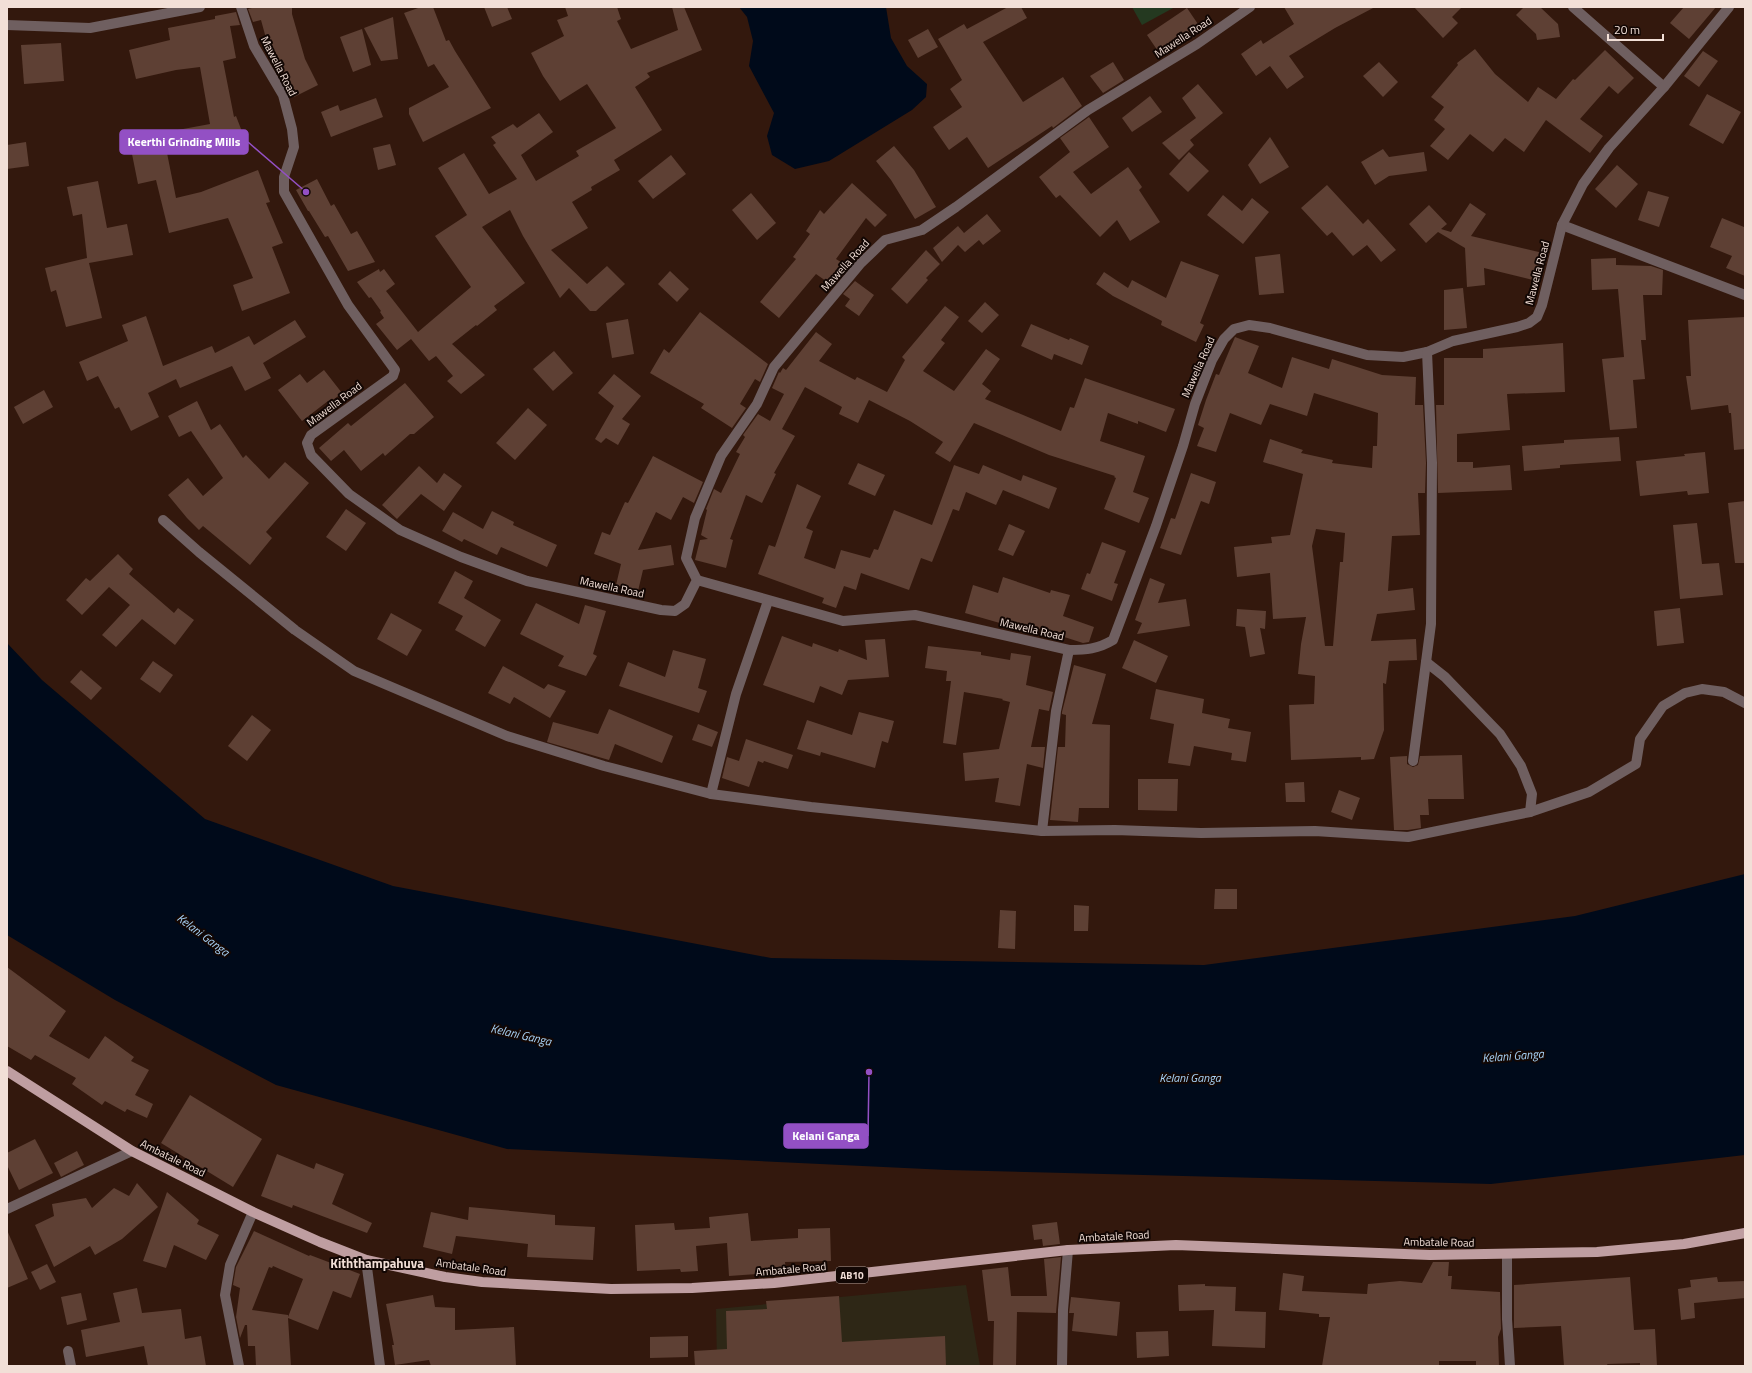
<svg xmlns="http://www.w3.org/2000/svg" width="1752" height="1373" viewBox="0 0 1752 1373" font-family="'Titillium Web',sans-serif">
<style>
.industrial{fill:#2e2716}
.green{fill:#243920}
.water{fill:#000a1a}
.building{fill:#5e4034;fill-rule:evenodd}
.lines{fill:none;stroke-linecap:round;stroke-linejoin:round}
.street{stroke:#6f5f60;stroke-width:10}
.primary{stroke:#bf9ea1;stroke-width:10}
.labels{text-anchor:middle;stroke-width:4;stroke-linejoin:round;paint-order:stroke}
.shield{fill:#120704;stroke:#af9e98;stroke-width:1}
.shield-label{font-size:10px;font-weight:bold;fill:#f2dfd7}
.street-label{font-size:11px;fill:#f2dfd7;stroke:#120704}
.water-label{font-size:12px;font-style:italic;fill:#a8d2f6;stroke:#120704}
.quarter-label{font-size:13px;font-weight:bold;fill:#f2dfd7;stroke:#120704}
.leader{fill:none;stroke:#9350c4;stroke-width:1.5}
.callout-dot{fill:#9350c4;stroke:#120704;stroke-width:1.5}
.callout{fill:#9350c4;stroke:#9350c4;stroke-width:1.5}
.callout-label{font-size:12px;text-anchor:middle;font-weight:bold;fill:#fff}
</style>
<rect width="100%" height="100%" fill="#33180d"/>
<path class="industrial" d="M966 1285 980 1366H717L716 1309Z"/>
<path class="green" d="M1132 7H1175L1142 25Z"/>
<g class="water">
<path d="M739 7H886L891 38 907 66 927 84 926 97 912 110 829 161 795 169 772 155 767 136 774 113 749 66 753 41 747 17Z"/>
<path d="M7 643 42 680 205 819 393 886 771 958 1204 965 1575 916 1745 874V1155L1491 1184 947 1170 507 1149 276 1085 115 1000 7 935Z"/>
</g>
<g class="building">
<path d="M256 7H292V14L305 59 318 85 294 97 276 59 272 60 261 20 253 22 248 9Z"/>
<path d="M421 7H433L446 41 449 40 455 51 491 108 423 142 409 114V108L449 87 434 64 428 67 404 13Z"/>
<path d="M484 7H507L512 19 492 27Z"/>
<path d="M565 7H617L621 19 617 21 631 49 678 30 672 7H684L702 50 647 73 650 77 635 87 662 130 614 160 620 170 591 187 592 190 572 202 588 228 551 250 587 284 607 266 625 284 596 311H590L569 288 560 298 523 236 510 210 482 227 525 283 494 306 497 310 477 326 476 325 452 344 485 375 461 394 447 381 453 376 436 356 429 361 411 339 397 350 376 324 384 318 380 312 381 311 371 297 369 298 357 282 379 269 380 272 384 269 395 284 386 291 418 332 471 287 435 236 467 215 438 168 464 153 489 194 517 179 493 145 496 143 491 137 513 124 517 128 539 113 553 132 521 155 536 181 579 156 576 151 616 128 587 84 560 101 543 76 531 53 564 36 557 20 568 16Z"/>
<path d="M1008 7H1021L1027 18 983 42 1023 102 1063 77 1082 106 1053 128 1052 126 988 168 967 137 949 150 933 127 962 107 950 89 962 80 938 39 964 24 967 29Z"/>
<path d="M1284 7H1375L1335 28 1289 56 1304 77 1287 89 1270 66 1256 76 1241 54 1261 40 1263 44 1294 24Z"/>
<path d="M1414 7H1462L1452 17 1458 23 1443 38Z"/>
<path d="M1524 7H1540L1558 24 1560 37 1537 40 1536 34 1516 15Z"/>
<path d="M1684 7H1716L1689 39 1670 23Z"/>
<path d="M1187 8 1202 30 1162 57 1147 35Z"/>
<path d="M236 12 240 25 230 26 236 58 223 61 234 117 236 116 246 142 226 146 225 143 167 153 176 198 201 192 258 170 270 202 266 203 283 243 272 247 290 293 242 311 233 285 253 278 228 218 169 233 156 180 138 184 129 139 210 124 200 67 176 70 136 79 129 50 170 40 168 28 215 19V16Z"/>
<path d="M393 17 398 59 381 61 364 28Z"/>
<path d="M362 29 371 65 353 72 340 37Z"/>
<path d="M928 29 938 47 918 58 908 40Z"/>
<path d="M61 43 64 81 24 84 21 45Z"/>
<path d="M1475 49 1495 74 1528 102 1538 87 1556 99 1573 79 1575 80 1605 50 1634 78 1618 94 1609 86 1580 119 1603 136 1590 153 1546 120 1524 152 1505 138 1493 152 1470 134 1448 160 1430 146 1445 129 1434 120 1444 107 1431 97 1458 65 1457 63Z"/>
<path d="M1703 51 1718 61 1699 87 1684 76Z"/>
<path d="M1113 62 1124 80 1103 93 1090 76Z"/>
<path d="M1379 62 1398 82 1383 97 1363 76Z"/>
<path d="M1198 84 1223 113 1190 140 1194 145 1179 160 1162 143 1196 118 1182 98Z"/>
<path d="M1707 94 1741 112 1723 144 1689 125Z"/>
<path d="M1150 96 1162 112 1132 132 1122 118Z"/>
<path d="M376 98 383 117 331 137 321 112 338 105 340 111Z"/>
<path d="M1089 117 1109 147 1073 172 1091 194 1128 167 1142 187 1139 190 1160 222 1130 241 1117 220 1100 237 1060 195 1056 198 1039 177 1070 152 1060 138Z"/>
<path d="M1270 137 1289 167 1260 184 1248 165Z"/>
<path d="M26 142 29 166 7 169V145Z"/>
<path d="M390 144 396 165 378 170 373 148Z"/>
<path d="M894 146 914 170 936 207 915 219 891 180 876 161Z"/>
<path d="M1383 149 1389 157 1424 152 1427 171 1389 176 1375 185 1361 162Z"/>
<path d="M1189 152 1209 171 1188 192 1169 174Z"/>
<path d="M671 155 686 174 653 199 638 181Z"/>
<path d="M1617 165 1638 184 1616 208 1595 189Z"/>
<path d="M317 179 331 206 334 204 351 234 357 231 375 262 348 271 328 236 325 237 309 211H308L296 190Z"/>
<path d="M98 181 107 228 127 224 133 255 89 263 102 318 66 327 56 290 51 292 45 268 87 258 82 214 73 216 67 187Z"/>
<path d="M852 183 887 215 875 227 866 218 836 259 844 264 840 270 844 273 833 286 816 274 779 318 760 302 796 259 793 257 810 234 806 231 820 210 824 214Z"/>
<path d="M1327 185 1363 224 1368 219 1396 250 1381 262 1367 245 1353 256 1332 232 1327 236 1301 208Z"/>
<path d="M1648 191 1669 197 1659 227 1638 220Z"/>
<path d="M751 193 776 223 757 240 732 210Z"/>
<path d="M1223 195 1242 211 1252 198 1269 212 1243 244 1207 215Z"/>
<path d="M1470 203 1486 214 1471 236 1543 253 1537 281 1484 268 1485 285 1467 287 1465 248 1438 232 1426 243 1409 224 1429 205 1447 224 1441 229 1451 232Z"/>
<path d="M987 214 1001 231 983 245 979 240 965 252 958 245 942 262 933 248 958 226 964 233Z"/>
<path d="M1722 218 1744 227 1745 226V276L1726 268 1732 256 1710 247Z"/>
<path d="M926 250 940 264 926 278 928 280 907 304 891 289Z"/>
<path d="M1280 254 1284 293 1259 295 1255 257Z"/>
<path d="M1616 258V265L1651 266 1663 270 1662 295H1643L1646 340H1641L1645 379 1633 380 1637 428 1610 430 1602 359 1624 357 1618 289 1592 290 1591 259Z"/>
<path d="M1181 261 1219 275 1200 323 1204 325 1196 342 1161 325 1162 321 1113 296 1096 284 1104 272 1128 288 1132 280 1166 298Z"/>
<path d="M670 271 689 289 677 302 658 284Z"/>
<path d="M855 281 874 295 859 316 845 306 850 299 843 294Z"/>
<path d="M1463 288 1467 328 1444 330V290Z"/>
<path d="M985 302 999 315 982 333 968 321Z"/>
<path d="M945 306 959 317 941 340 945 343 923 371 954 391 986 349 1000 359 982 384 991 391 985 399 1061 431 1070 407 1074 408 1085 378 1175 409 1166 432 1138 421V424L1108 413 1100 441 1145 456 1133 492 1149 498 1139 523 1104 509 1116 478 1114 477 1115 476 1049 455 974 423 950 462 935 453 943 442 910 421 869 400 858 423 839 414 842 407 805 387 782 429 795 436 774 473 776 474 762 503 746 495 730 539 733 540 726 568 695 560 700 540 708 539 701 535 707 510 706 509 714 489 721 493 740 454 736 452 745 437 743 435 758 414 770 421 784 394 772 388 779 372 780 373 783 368 786 370 816 332 832 344 819 361 855 380 857 377 887 392 905 360 902 357Z"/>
<path d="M700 312 768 364 760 382 755 379 740 404 746 408 732 428 701 408 704 404 650 373 664 349 669 353Z"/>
<path d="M146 316 163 366 212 346 215 353 249 336 254 345 295 320 306 337 263 363 271 378 245 391 232 366 180 388 176 379 148 393 159 417 131 431 119 407 115 409 98 376 87 381 79 362 128 341 122 325Z"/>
<path d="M1745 317V449L1734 450 1731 413H1729L1728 405 1691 410 1686 376H1691L1688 320Z"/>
<path d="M628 319 634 354 612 358 606 323Z"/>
<path d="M1031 324 1069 340 1070 338 1089 346 1082 365 1054 354 1052 360 1021 346Z"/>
<path d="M1235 337 1259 346 1248 373 1282 388 1292 357 1329 369 1332 359 1382 375 1416 377 1415 405H1423L1426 463 1425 493H1418L1420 535 1392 536 1388 591 1413 588 1415 610 1377 614 1371 641 1416 639 1417 660 1389 661 1386 684 1383 683 1384 730 1374 759 1361 760V757L1291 760 1289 705 1314 704 1315 676 1298 674 1301 644 1306 617 1273 619 1270 573 1237 577 1234 547 1272 543 1271 537 1290 535 1303 474 1263 462 1270 439 1303 450 1301 453 1333 460 1332 463 1372 468 1373 446H1377L1378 413 1314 393 1307 416 1270 404 1261 425 1230 413 1216 452 1197 446 1204 428 1198 425 1206 400 1216 374 1219 375ZM1316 529 1345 533 1343 562H1340L1333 646H1325L1312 546Z"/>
<path d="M1563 343 1565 392 1507 394 1510 430 1457 434V462H1473V468L1510 465 1512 490 1438 493 1436 405H1444V358H1483V349Z"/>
<path d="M554 351 573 373 553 391 533 369Z"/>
<path d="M324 370 342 393 329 403 328 401 302 421 278 390 300 374 307 383Z"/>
<path d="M614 374 641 396 622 419 630 424 618 445 606 438 601 443 595 439 614 406 598 393Z"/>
<path d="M405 383 434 417 414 434H410L385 456 383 453 361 471 344 450 331 461 319 448 348 423 351 426Z"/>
<path d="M44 390 53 407 23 424 14 407Z"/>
<path d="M197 401 211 430 220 424 243 458 246 455 269 479 285 462 309 483 266 532 272 538 250 565 203 526 199 530 187 518 168 495 188 478 203 496 223 478 191 431 179 437 168 416Z"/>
<path d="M528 408 547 425 515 460 496 443Z"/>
<path d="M1619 437 1621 461 1560 465V468L1524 471 1522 446 1564 443V440Z"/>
<path d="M1705 452 1709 493 1688 495 1687 491 1640 496 1636 461 1685 456 1684 454Z"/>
<path d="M653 456 703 482 694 503 683 497 671 520 656 512 638 550 671 545 674 565 643 570 638 591 616 585 621 564 594 554 602 532 610 535 625 502 628 503Z"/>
<path d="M858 463 885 475 875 496 848 484Z"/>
<path d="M954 465 979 474 983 465 1021 481 1023 475 1057 488 1049 509 1003 490 996 505 966 492 959 511 953 509 932 562 921 558 909 590 861 573 856 590 844 586 836 608 822 603 824 598 758 574 769 545 775 547 797 484 821 496 806 528 813 531 804 558 835 569 841 550 870 558 874 549 878 550 894 510 932 525Z"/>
<path d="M419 466 437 483 444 473 462 486 444 511 421 494 397 519 382 505Z"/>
<path d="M1191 473 1216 482 1209 504 1201 501 1181 555 1160 548 1171 518 1175 519Z"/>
<path d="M1745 501V563H1735L1728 503Z"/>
<path d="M346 509 366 523 346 551 326 537Z"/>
<path d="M492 511 514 522 513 525 557 545 547 567 501 547 497 555 464 539 462 542 442 531 453 512 483 529Z"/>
<path d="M1697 523 1702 564 1719 563 1723 595 1680 599 1673 525Z"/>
<path d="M1009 524 1025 531 1013 556 998 550Z"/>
<path d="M1102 542 1126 551 1114 583 1118 584 1112 601 1081 589 1087 573 1090 574Z"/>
<path d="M118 554 133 569 129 574 174 613 178 608 194 620 175 645 142 619 116 647 102 635 130 605 109 587 82 615 66 600 86 578 90 581Z"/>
<path d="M455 571 473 581 464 598 501 620 485 647 455 630 463 616 438 603Z"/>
<path d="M1003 577 1050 593 1051 590 1070 595 1063 616 1094 627 1089 642 1083 643 1036 628 1035 633 965 613 973 585 998 593Z"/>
<path d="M1150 578 1165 584 1158 603 1186 599 1190 626 1137 634 1142 623 1135 620Z"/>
<path d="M536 603 579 624 585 605 606 611 593 654 597 656 586 676 558 666 564 656 520 634Z"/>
<path d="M1680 608 1684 643 1657 646 1654 611Z"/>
<path d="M1237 609 1266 611 1265 629 1260 628 1265 654 1250 657 1245 627 1236 626Z"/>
<path d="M391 613 422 630 407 656 377 639Z"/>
<path d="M782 636 812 647 813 643 838 652 839 649 867 660 865 640 885 639 889 677 848 680 842 695 820 686 814 703 763 685Z"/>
<path d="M1134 640 1168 656 1156 683 1122 668Z"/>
<path d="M928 646 981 652V655L1010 660 1011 653 1031 656 1026 685 1053 692 1049 711 1039 709 1031 747H1045L1043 768 1027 764 1020 806 995 802 999 778 965 781 963 753 999 749 1010 702 1002 700 1003 699 964 692 956 745 943 743 951 681H946L947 671 925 668Z"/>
<path d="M673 650 706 659 698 688 707 691 699 713 619 686 628 662 665 677Z"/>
<path d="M153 661 173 675 160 693 140 679Z"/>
<path d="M1074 665 1106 674 1092 724 1110 725 1109 808H1079L1078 822 1050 820 1058 747H1065L1066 715 1062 714V712Z"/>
<path d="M503 666 544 689 548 684 566 691 550 718 514 697 510 704 488 693Z"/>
<path d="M81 670 102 688 91 700 70 682Z"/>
<path d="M1156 689 1204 699 1202 713 1230 719 1228 728 1251 732 1246 762 1231 760 1232 753 1194 746 1190 766 1168 763 1174 724 1150 719Z"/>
<path d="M609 709 673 736 662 763 615 744 609 760 547 742 553 722 598 734Z"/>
<path d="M859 712 894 721 888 743 882 741 875 768 821 752 820 756 797 749 807 720 852 735Z"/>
<path d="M252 715 271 730 247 761 228 746Z"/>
<path d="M698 724 718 732 712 747 692 740Z"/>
<path d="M746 739 793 755 788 769 764 761 763 763 758 761 749 787 722 778 727 757 739 761Z"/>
<path d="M1462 755 1464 799H1428L1429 815H1420L1421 828 1408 830H1394L1390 757 1407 756V764L1413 767 1418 765 1420 756Z"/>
<path d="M1138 779H1178L1177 811 1138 810Z"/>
<path d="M1304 782 1305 802H1286L1285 783Z"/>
<path d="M1339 790 1360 798 1352 820 1331 812Z"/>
<path d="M1215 889H1237V909H1214Z"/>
<path d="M1074 905 1089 906 1088 931H1074Z"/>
<path d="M1000 910 1016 911 1015 949 998 948Z"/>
<path d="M7 967 66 1011 49 1036 89 1059 105 1036 134 1057 131 1061 149 1070 135 1095 153 1104 147 1118 127 1109 125 1112 105 1101 102 1105 72 1084 76 1078 35 1055 31 1060 7 1046Z"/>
<path d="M190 1095 262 1139 233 1187 161 1143Z"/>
<path d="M35 1139 53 1173 19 1190 7 1165V1153Z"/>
<path d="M77 1151 84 1165 61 1177 54 1163Z"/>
<path d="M277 1154 314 1169 316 1163 344 1174 332 1204 372 1223 367 1233 293 1205 292 1208 261 1196Z"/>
<path d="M137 1183 158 1207 122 1239 95 1255 90 1246 54 1267 35 1225 54 1216 52 1204 86 1198 92 1208 114 1188 129 1196Z"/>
<path d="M167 1192 199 1220 197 1224 219 1235 206 1260 174 1245 166 1268 143 1261Z"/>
<path d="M469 1207 555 1215V1225L595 1227 593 1260 527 1257 528 1244 456 1236 452 1254 423 1247 431 1212 468 1220Z"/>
<path d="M748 1213 751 1241 798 1238V1229L830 1228 831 1261 785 1262 786 1272 729 1276 727 1243 696 1246 698 1271 681 1272 680 1269 637 1271 635 1225 674 1223 675 1230 710 1228 709 1217Z"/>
<path d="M1057 1222 1060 1244 1043 1246 1042 1239 1034 1240 1032 1225Z"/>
<path d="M7 1230 28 1279 7 1288Z"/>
<path d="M254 1231 309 1256 310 1255 360 1274 351 1298 333 1291 318 1330 288 1318 291 1366H256L255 1346H248L247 1325H245L240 1338 236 1317 240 1288 233 1285 236 1267ZM273 1266 303 1279 288 1317V1315L252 1310 269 1267 272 1268Z"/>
<path d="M1061 1257 1056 1313 1017 1312 1016 1366H993L994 1321H988L982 1270 1008 1267 1011 1296H1047L1044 1259Z"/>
<path d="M1433 1262H1449L1448 1276H1452L1451 1289 1500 1292 1501 1329 1498 1337 1499 1366H1476V1361H1439V1366H1322L1330 1317H1319V1314L1279 1310 1283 1273 1304 1276 1302 1291 1367 1294 1368 1284 1400 1281 1422 1283Z"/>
<path d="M47 1264 56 1282 40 1290 31 1272Z"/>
<path d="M1630 1277 1634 1330 1655 1329 1657 1366H1640V1363L1607 1364 1608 1366H1564L1561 1326 1514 1328V1285Z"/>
<path d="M1717 1277 1718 1282 1745 1281V1298L1694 1303 1695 1318 1681 1320 1678 1289 1691 1287 1690 1280Z"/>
<path d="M1205 1284V1286L1236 1287 1235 1311 1266 1312 1265 1348 1212 1346 1214 1310 1179 1311 1178 1285Z"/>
<path d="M137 1288 142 1313 181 1309 185 1339 201 1336 206 1366H148L144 1346 86 1357 81 1330 120 1322 113 1293Z"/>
<path d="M81 1293 87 1320 67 1325 61 1297Z"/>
<path d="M433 1295 435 1307 455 1308V1330L514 1327 516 1366H431L429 1360 395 1365 392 1345H394L386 1304Z"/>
<path d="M839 1296 842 1342 945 1336 946 1366H695L694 1351 727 1349 726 1311 767 1309 766 1301Z"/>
<path d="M1071 1297 1120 1302 1117 1336 1072 1331 1074 1313H1069Z"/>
<path d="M1168 1331 1169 1356 1137 1358 1136 1332Z"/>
<path d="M688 1336V1357L650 1358V1337Z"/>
</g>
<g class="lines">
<g class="street">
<path d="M241 7 254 46 283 95 292 129 294 147 284 177V192L348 305 395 370 393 376 311 435 307 443 311 455 349 494 400 530 461 557 527 581 661 610 675 611 685 604 697 580 686 558 695 518 721 456 757 404 774 367 860 264 885 240 922 230 956 207 1088 110 1197 44 1250 7"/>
<path d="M1573 7 1664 87"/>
<path d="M7 25 90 28 200 7"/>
<path d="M1562 225 1745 295"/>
<path d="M163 520 199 552 295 630 354 671 507 736 604 766 711 794 811 807 1042 831 1115 830 1201 833 1315 831 1408 837 1530 812 1589 792 1636 764 1640 739 1663 706 1685 693 1702 689 1724 692 1745 703"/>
<path d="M697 580 843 621 915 615 1069 650C1086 650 1098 649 1113 640L1156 526 1183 446 1195 404 1212 360 1224 339 1234 329 1249 325 1270 328 1367 355 1403 357 1427 352 1453 341 1517 327 1529 323 1537 317 1542 305 1562 225 1583 184 1609 148 1664 87 1729 7"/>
<path d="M1426 662 1445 677 1500 734 1521 766 1532 794 1530 812"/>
<path d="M1413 761 1431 624 1432 463 1427 352"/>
<path d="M711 794 736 694 768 601"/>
<path d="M1042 831 1056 711 1069 650"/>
<path d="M7 1209 132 1151"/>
<path d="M1507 1254V1319L1510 1366"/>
<path d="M366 1260 380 1366"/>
<path d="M68 1351 71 1366"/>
<path d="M239 1366 225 1295 230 1265 253 1212"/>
<path d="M1062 1366 1063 1310 1068 1250"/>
</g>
<path class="primary" d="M7 1071 132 1151 253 1212 320 1242 366 1260 445 1277 482 1282 611 1289 692 1288 774 1283 1068 1250 1176 1245 1430 1255 1597 1252 1684 1244 1745 1233"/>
</g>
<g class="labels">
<rect class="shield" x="836" y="1267" width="32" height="16" rx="3"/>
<g class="shield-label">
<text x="852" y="1279">AB10</text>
</g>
<g class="street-label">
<text transform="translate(1183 37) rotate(-33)" y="4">Mawella Road</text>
<text transform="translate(279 66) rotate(63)" y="4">Mawella Road</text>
<text transform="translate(845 265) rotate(-48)" y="4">Mawella Road</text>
<text transform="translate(1537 273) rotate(-75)" y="4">Mawella Road</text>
<text transform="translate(1198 367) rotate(-66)" y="4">Mawella Road</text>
<text transform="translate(334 404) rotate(-37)" y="4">Mawella Road</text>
<text transform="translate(612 587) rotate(12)" y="4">Mawella Road</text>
<text transform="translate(1032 629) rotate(13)" y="4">Mawella Road</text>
<text transform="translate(173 1158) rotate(26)" y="4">Ambatale Road</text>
<text transform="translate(1114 1236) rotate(-3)" y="4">Ambatale Road</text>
<text transform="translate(1439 1242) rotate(1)" y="4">Ambatale Road</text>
<text transform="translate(471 1267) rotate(8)" y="4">Ambatale Road</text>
<text transform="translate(791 1269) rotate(-5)" y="4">Ambatale Road</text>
</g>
<g class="water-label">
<text transform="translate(203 935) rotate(37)" y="4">Kelani Ganga</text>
<text transform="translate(521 1035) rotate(13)" y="4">Kelani Ganga</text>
<text transform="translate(1513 1056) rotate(-4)" y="4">Kelani Ganga</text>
<text x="1190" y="1082">Kelani Ganga</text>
</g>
<g class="quarter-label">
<text x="377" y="1268">Kiththampahuva</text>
</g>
</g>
<path class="leader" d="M306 192L248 142M869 1072L868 1136"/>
<g class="callout-dot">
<circle cx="306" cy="192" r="4"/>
<circle cx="869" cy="1072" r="4"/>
</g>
<g class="callout">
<rect x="120" y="130" width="128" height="24" rx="4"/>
<rect x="784" y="1124" width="84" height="24" rx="4"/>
</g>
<g class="callout-label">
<text x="184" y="146">Keerthi Grinding Mills</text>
<text x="826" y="1140">Kelani Ganga</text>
</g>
<rect width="1752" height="1373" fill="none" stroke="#f2dfd7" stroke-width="16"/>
<path d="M1608 34v6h55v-6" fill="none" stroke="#f2dfd7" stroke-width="2"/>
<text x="1614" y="34" font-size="12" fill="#f2dfd7" stroke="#120704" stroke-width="3" paint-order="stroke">20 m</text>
</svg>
